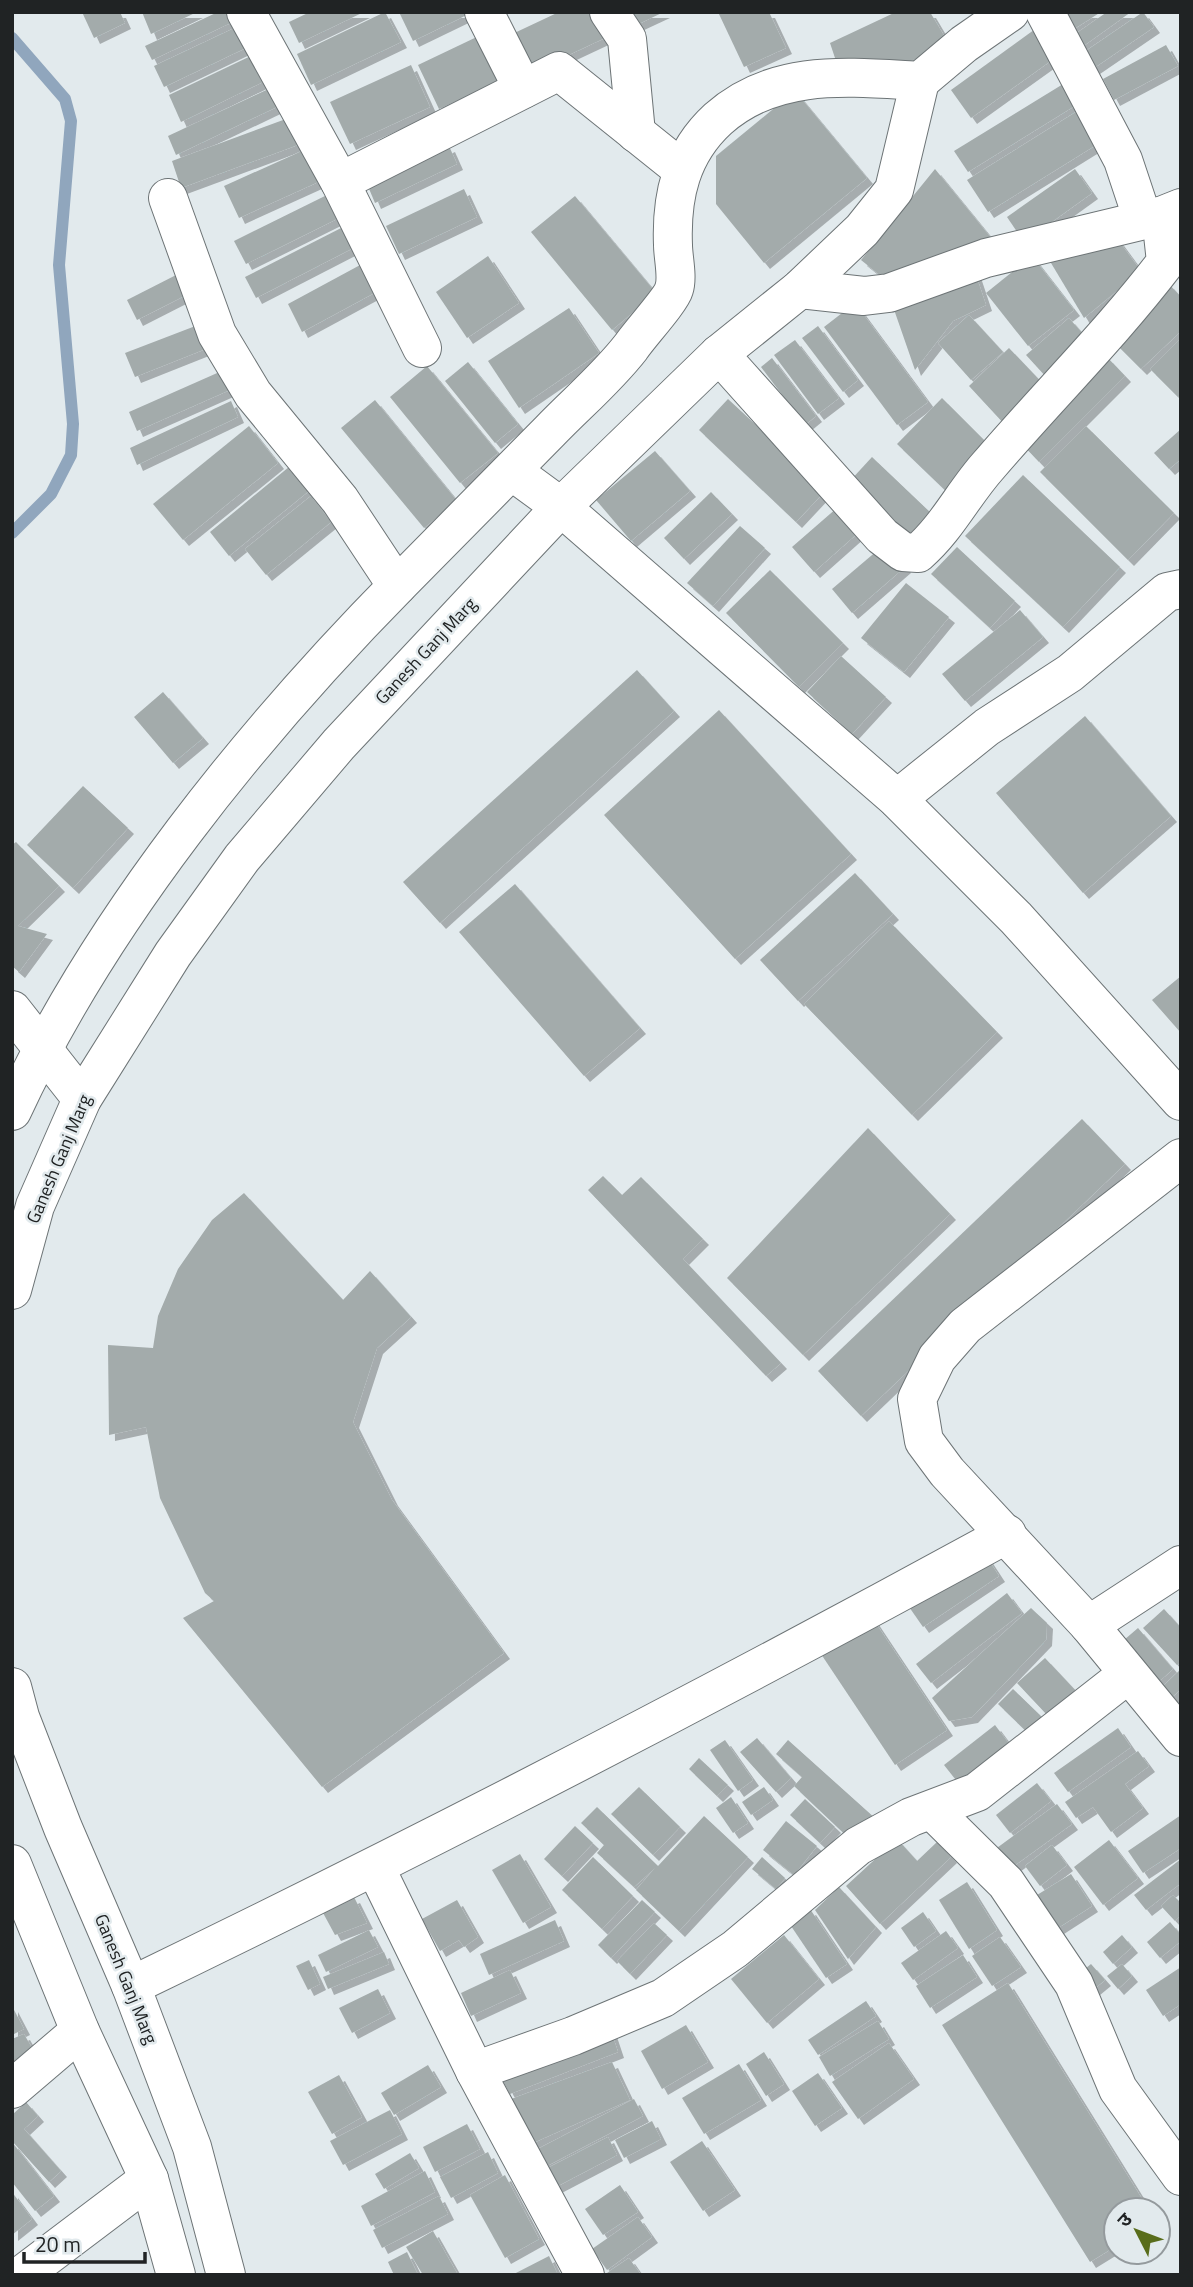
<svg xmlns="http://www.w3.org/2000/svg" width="1193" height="2287" viewBox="0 0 1193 2287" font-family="'Titillium Web','Noto Sans Devanagari',sans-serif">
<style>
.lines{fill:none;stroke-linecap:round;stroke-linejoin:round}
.stream{stroke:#90a6bd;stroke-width:12}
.building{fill:#a3abab;filter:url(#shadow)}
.minor-casing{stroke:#6d7476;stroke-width:40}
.tertiary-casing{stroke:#6d7476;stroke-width:40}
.secondary-casing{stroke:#6d7476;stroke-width:40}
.minor{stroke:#fff;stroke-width:38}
.tertiary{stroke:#fff;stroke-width:38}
.secondary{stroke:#fff;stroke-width:38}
.labels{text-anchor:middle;stroke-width:5;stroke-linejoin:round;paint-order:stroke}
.street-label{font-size:18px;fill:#202324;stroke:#e2eaed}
</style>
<defs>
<filter id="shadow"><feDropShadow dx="6" dy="6" stdDeviation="0" flood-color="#0004"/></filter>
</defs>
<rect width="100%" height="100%" fill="#e2eaed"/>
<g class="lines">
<path class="stream" d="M12 38 65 99 71 121 59 265 73 424 71 455 51 494 12 533"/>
</g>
<g class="building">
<path d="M82 12H120L125 23 94 38Z"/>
<path d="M142 12H197L151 34Z"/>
<path d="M218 12H236L239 19 152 60 145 46Z"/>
<path d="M310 12H364L299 43 289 22Z"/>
<path d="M385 12 401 42 311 85 297 54Z"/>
<path d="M399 12H473L413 41Z"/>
<path d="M559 12H598L609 36 526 75 508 36Z"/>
<path d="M628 12H664L634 26Z"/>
<path d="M718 12H769L786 48 744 67Z"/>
<path d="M896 12H930L946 39 920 58 872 72 836 61 830 43Z"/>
<path d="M1053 12H1101L1066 34Z"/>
<path d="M1107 12H1131L1082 47 1074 35Z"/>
<path d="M1143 12 1154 27 1094 68 1083 53Z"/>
<path d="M243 24 252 45 164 87 154 66Z"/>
<path d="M1038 27 1059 55 971 118 951 90Z"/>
<path d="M483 34 504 79 439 109 418 65Z"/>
<path d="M1166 45 1178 66 1114 100 1103 79Z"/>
<path d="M257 53 269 79 181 122 169 95Z"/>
<path d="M411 65 430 107 350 144 330 102Z"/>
<path d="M1068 81 1081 102 968 172 954 151Z"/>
<path d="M277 85 285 103 176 155 168 136Z"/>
<path d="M795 91 867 178 764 263 716 204V156Z"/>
<path d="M1076 112 1096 145 988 212 967 180Z"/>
<path d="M294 116 303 143 181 188 172 161Z"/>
<path d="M313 146 327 178 239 218 224 186Z"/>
<path d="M449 146 457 164 375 203 367 184Z"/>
<path d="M935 169 996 244 891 284 861 260Z"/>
<path d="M1075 169 1092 193 1024 242 1007 217Z"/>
<path d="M464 189 477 217 399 254 386 226Z"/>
<path d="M329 194 341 217 246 264 234 241Z"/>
<path d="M575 196 656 293 612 330 531 232Z"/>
<path d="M347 225 357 246 256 298 245 277Z"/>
<path d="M1113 233 1141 271 1084 318 1048 258Z"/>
<path d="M488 256 519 303 467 338 436 292Z"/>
<path d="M1032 256 1074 310 1028 346 986 293Z"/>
<path d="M362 264 376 292 302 332 288 304Z"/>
<path d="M974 269 986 305 953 321 915 370 890 298Z"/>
<path d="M182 272 192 292 137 320 127 300Z"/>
<path d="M1168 283 1181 297V331L1141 369 1110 338Z"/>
<path d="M855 303 928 402 897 425 824 327Z"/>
<path d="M569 308 599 353 519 408 488 361Z"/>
<path d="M969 315 1003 352 971 380 938 343Z"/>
<path d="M1069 318 1090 342 1048 379 1026 355Z"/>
<path d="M198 325 208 348 135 377 125 353Z"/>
<path d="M818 326 858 380 843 392 802 338Z"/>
<path d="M1181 338V395L1178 397 1150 369Z"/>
<path d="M795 340 839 398 818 414 774 355Z"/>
<path d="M1009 348 1048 389 1007 427 969 386Z"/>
<path d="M1107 357 1125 376 1039 462 1021 443Z"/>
<path d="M772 358 816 416 805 425 761 367Z"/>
<path d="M468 362 518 424 495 443 445 381Z"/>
<path d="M427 366 498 453 460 483 390 397Z"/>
<path d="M224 370 232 389 137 431 129 412Z"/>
<path d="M942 398 993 449 949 494 897 444Z"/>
<path d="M728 399 826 490 796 522 699 430Z"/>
<path d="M375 400 457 501 424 528 341 428Z"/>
<path d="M231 401 238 417 137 465 130 448Z"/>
<path d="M249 426 278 463 183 540 153 504Z"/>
<path d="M1086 426 1174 513 1128 560 1040 472Z"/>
<path d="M1181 429V459L1169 469 1154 453Z"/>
<path d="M655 451 690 491 631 541 596 500Z"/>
<path d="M872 457 933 515 910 539 849 482Z"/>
<path d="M295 462 315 486 229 556 210 532Z"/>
<path d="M1023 475 1120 567 1063 627 965 536Z"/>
<path d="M711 492 732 514 684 559 664 538Z"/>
<path d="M311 496 331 522 266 575 245 549Z"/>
<path d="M838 507 859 532 814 572 792 547Z"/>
<path d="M740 526 765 548 713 606 687 583Z"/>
<path d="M885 544 905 567 852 613 832 589Z"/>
<path d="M957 547 1015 601 990 628 931 574Z"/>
<path d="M770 570 843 643 799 687 726 613Z"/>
<path d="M906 583 949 617 904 672 861 638Z"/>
<path d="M1020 610 1043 637 965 701 942 674Z"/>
<path d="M841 656 886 697 852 734 807 692Z"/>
<path d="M637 670 674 711 440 923 403 882Z"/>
<path d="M163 692 203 738 173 763 134 717Z"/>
<path d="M719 710 851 854 735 959 604 815Z"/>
<path d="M1085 716 1171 816 1083 893 996 793Z"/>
<path d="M83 786 128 828 73 888 27 845Z"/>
<path d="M16 842 59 886 18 926 47 934 19 972 12 966V845Z"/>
<path d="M855 873 893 914 798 1001 760 960Z"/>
<path d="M515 884 640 1028 584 1076 459 932Z"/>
<path d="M889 921 997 1032 912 1115 804 1004Z"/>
<path d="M1181 976V1033L1152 1000Z"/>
<path d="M1082 1119 1125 1164 861 1416 818 1371Z"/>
<path d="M868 1128 950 1214 803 1355 727 1278Z"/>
<path d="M603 1176 622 1195 641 1177 703 1239 683 1259 781 1363 766 1376 588 1190Z"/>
<path d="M244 1193 343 1300 370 1271 411 1317 377 1348 353 1422 392 1500 504 1653 322 1787 183 1618 214 1601 205 1593 160 1498 146 1427 109 1435 108 1345 153 1348 158 1316 178 1269 212 1220Z"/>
<path d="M984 1553 999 1576 923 1627 907 1604Z"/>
<path d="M1007 1593 1022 1613 931 1683 916 1664Z"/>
<path d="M1031 1608 1047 1623 1046 1640 972 1717 949 1721 932 1698Z"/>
<path d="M1164 1609 1181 1628V1662L1177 1665 1143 1628Z"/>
<path d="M873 1619 947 1730 895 1765 821 1654Z"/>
<path d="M1138 1628 1173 1669 1153 1687 1117 1646Z"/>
<path d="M1045 1658 1075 1690 1048 1716 1017 1683Z"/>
<path d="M1181 1669V1689L1170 1699 1160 1689Z"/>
<path d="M1013 1689 1044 1719 1029 1734 998 1704Z"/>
<path d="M995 1725 1013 1749 963 1789 944 1765Z"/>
<path d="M1118 1728 1131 1747 1068 1792 1054 1773Z"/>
<path d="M757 1738 791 1778 776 1792 740 1752Z"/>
<path d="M725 1740 753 1780 738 1791 710 1750Z"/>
<path d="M788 1740 876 1819 851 1840 794 1786 802 1777 776 1754Z"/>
<path d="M1138 1751 1149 1766 1125 1784 1143 1808 1111 1832 1093 1807 1076 1818 1065 1802Z"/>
<path d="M699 1758 728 1785 717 1796 689 1769Z"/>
<path d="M1037 1783 1051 1801 1010 1833 996 1815Z"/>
<path d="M639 1787 680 1827 653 1855 611 1814Z"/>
<path d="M764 1787 773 1800 751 1815 742 1802Z"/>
<path d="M731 1797 748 1823 733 1833 716 1808Z"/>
<path d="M805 1799 835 1827 820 1843 790 1815Z"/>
<path d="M1057 1804 1072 1824 1004 1873 990 1853Z"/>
<path d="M597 1807 658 1866 704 1816 748 1857 679 1931 636 1890 655 1868 634 1887 597 1853 604 1845 581 1823Z"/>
<path d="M1181 1815V1848L1143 1873 1128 1851Z"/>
<path d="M786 1821 817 1846 794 1875 763 1850Z"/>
<path d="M575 1826 593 1843 562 1876 544 1859Z"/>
<path d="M897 1839 917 1861 937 1842 951 1857 880 1924 846 1886Z"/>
<path d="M1109 1840 1138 1878 1103 1905 1074 1867Z"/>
<path d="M1052 1845 1067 1865 1040 1886 1025 1866Z"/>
<path d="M520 1854 551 1907 523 1923 492 1870Z"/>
<path d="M593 1857 633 1896 602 1929 562 1890Z"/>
<path d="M762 1857 785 1878 776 1889 752 1869Z"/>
<path d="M1181 1859V1883L1146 1910 1134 1895Z"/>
<path d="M1071 1874 1092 1906 1058 1928 1037 1895Z"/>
<path d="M967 1882 997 1930 969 1949 939 1900Z"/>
<path d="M839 1887 876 1927 848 1959 815 1910Z"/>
<path d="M1173 1895 1181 1903V1915L1175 1921 1161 1906Z"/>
<path d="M354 1897 367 1923 335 1935 322 1911Z"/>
<path d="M457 1900 478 1937 464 1947 459 1940 440 1951 422 1919Z"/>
<path d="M642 1900 655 1912 611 1958 598 1945Z"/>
<path d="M810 1909 847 1964 826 1978 789 1923Z"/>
<path d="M923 1912 936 1931 914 1947 901 1928Z"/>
<path d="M555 1920 564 1941 489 1975 480 1954Z"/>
<path d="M1170 1922 1181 1935V1941L1160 1958 1147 1942Z"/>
<path d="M654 1923 667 1935 630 1974 617 1961Z"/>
<path d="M369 1930 378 1947 326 1972 318 1955Z"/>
<path d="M946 1931 958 1948 913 1980 901 1963Z"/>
<path d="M784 1935 819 1979 767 2023 731 1979Z"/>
<path d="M1122 1935 1132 1947 1113 1964 1103 1952Z"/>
<path d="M1000 1937 1021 1967 992 1986 972 1956Z"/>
<path d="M384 1952 389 1964 328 1989 323 1977Z"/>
<path d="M963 1955 977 1977 930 2008 916 1986Z"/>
<path d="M309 1960 320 1984 308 1990 296 1966Z"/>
<path d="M1091 1964 1105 1980 1088 1994 1075 1977Z"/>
<path d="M1122 1964 1132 1976 1118 1989 1107 1976Z"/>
<path d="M1181 1967V2004L1163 2016 1146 1990Z"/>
<path d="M510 1970 521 1993 471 2016 461 1993Z"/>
<path d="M1008 1983 1149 2210H1116V2246L1090 2262 942 2025Z"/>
<path d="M378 1989 390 2013 352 2033 339 2008Z"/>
<path d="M866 2001 876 2016 818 2055 808 2040Z"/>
<path d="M12 2006 24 2029 12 2035Z"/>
<path d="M878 2021 889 2039 830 2076 819 2057Z"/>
<path d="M686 2025 708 2062 662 2089 641 2051Z"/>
<path d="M611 2031 618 2052 510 2094 498 2072Z"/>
<path d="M24 2034 36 2055 12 2068V2039Z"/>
<path d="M889 2043 914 2079 858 2119 832 2082Z"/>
<path d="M764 2052 784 2084 766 2096 746 2064Z"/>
<path d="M612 2062 630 2100 526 2146 503 2102Z"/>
<path d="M739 2064 761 2100 704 2134 682 2098Z"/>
<path d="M428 2065 441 2087 394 2115 381 2093Z"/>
<path d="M818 2073 842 2108 815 2126 792 2091Z"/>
<path d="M339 2075 362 2117 332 2134 308 2092Z"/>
<path d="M634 2099 643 2116 543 2168 534 2151Z"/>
<path d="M26 2102 38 2116 24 2129 61 2171 49 2182 12 2141V2115Z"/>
<path d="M390 2110 402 2134 343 2165 330 2141Z"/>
<path d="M652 2121 661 2139 624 2158 615 2140Z"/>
<path d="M467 2124 480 2149 435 2172 423 2147Z"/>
<path d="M608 2137 617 2155 552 2189 542 2171Z"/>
<path d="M702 2141 735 2190 703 2211 670 2162Z"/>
<path d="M12 2142 54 2196 35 2211 12 2182Z"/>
<path d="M488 2152 498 2173 451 2198 440 2177Z"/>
<path d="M410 2153 419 2168 384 2189 375 2174Z"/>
<path d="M425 2171 435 2192 371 2226 361 2206Z"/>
<path d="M505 2175 539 2239 505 2258 470 2195Z"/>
<path d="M620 2185 638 2212 603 2235 585 2209Z"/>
<path d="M12 2192 32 2219 12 2235Z"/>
<path d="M439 2196 448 2214 382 2248 373 2230Z"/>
<path d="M638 2217 652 2237 607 2270 592 2249Z"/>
<path d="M433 2231 458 2275H423L406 2247Z"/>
<path d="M407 2252 418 2275H394L388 2262Z"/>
<path d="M549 2256 558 2275H512Z"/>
<path d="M629 2258 641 2275H604Z"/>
</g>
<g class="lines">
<defs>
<g id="minor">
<path d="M246 12 340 182 422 348"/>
<path d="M484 12 523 89"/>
<path d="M609 12 627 39 636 133"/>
<path d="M1045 12 1123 160 1143 220"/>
<path d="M340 182 559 71 680 168"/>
<path d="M168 198 217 334 253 394 340 500 397 586"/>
<path d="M800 289 864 296 889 293 986 258 1161 216 1181 208"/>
<path d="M719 354 882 536 903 552 918 553C947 528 963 494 988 466 1047 397 1111 334 1166 262L1161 216"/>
<path d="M512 471 561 507 897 799 1016 918 1181 1101"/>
<path d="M897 799 987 727 1070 673 1167 592 1181 589"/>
<path d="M1181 1158 965 1326 937 1358 917 1399 924 1441 947 1472 1089 1625 1181 1737"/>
<path d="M1089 1625 1181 1565"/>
<path d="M933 1811 1006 1883 1074 1984 1118 2089 1181 2176"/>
<path d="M376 1869 475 2071 585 2275"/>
<path d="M131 1986C427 1843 718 1692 1007 1534"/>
<path d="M475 2071 573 2036 663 1998 735 1949 858 1846 911 1817 977 1792 1128 1674"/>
<path d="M12 2089 80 2031"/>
<path d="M22 2275 149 2179"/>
</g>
<path id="tertiary" d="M12 1010 82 1099"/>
<g id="secondary">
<path d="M12 1111C101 919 252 733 401 582 450 532 500 482 550 431 577 403 607 378 631 347 639 335 671 300 674 289 678 277 673 257 673 245 671 196 681 153 718 119 775 68 849 77 920 81L964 44 1010 12"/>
<path d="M12 1290 35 1206 82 1099 173 954 242 858 339 744 561 507 719 354 800 289 862 230 894 190 920 81"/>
<path d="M12 1687 20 1717 63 1828 131 1986 192 2147 226 2275"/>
<path d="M12 1864 80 2031 149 2179 176 2275"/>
</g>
</defs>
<use href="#minor" class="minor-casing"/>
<use href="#tertiary" class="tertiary-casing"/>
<use href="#secondary" class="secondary-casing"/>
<use href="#minor" class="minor"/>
<use href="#tertiary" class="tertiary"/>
<use href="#secondary" class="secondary"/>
</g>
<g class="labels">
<g class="street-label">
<text transform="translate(426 651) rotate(-47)" y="6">Ganesh Ganj Marg</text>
<text transform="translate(59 1159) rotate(-67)" y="6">Ganesh Ganj Marg</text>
<text transform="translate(126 1979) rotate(68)" y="6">Ganesh Ganj Marg</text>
</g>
</g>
<rect width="1193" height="2287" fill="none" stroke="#202324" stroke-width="28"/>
<g transform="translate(1137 2231) rotate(312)"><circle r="33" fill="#e2eaed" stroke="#949a9d" stroke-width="2"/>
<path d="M0-5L12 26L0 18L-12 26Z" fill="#596d1b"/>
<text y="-10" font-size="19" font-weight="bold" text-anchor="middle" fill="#202324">उ</text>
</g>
<path d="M24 2252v10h121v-10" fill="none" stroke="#202324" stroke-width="3.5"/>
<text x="35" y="2252" font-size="21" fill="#202324" stroke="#e2eaed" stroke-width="5" paint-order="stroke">20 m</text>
</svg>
